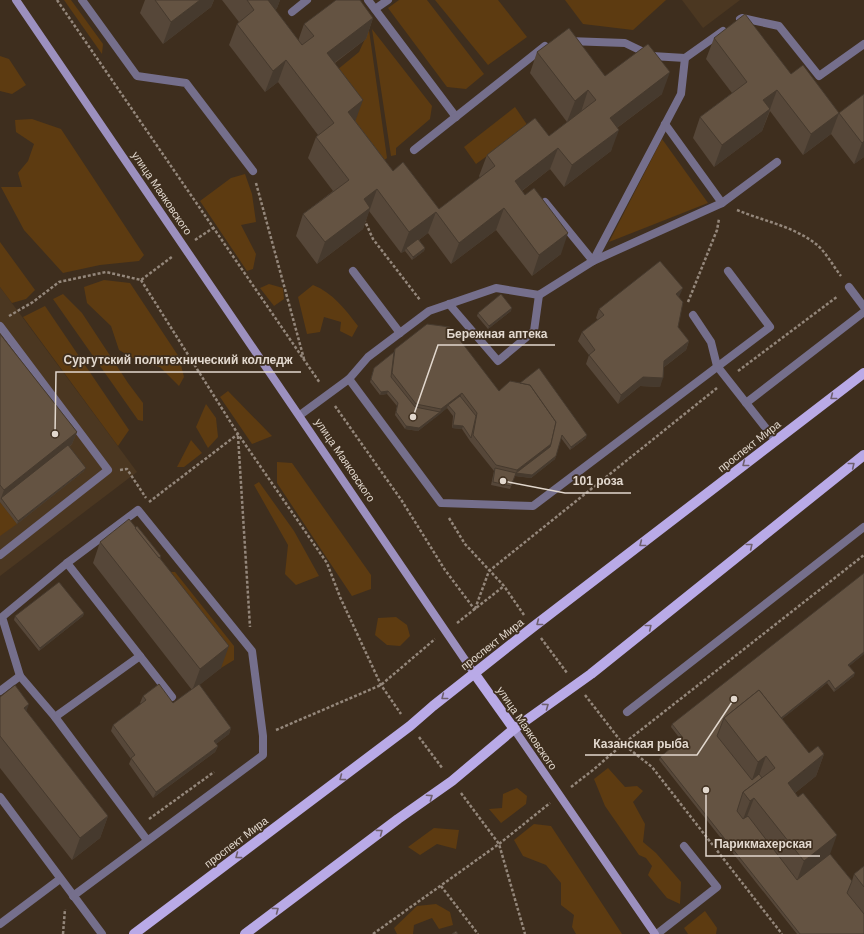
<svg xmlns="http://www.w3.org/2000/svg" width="864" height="934" viewBox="0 0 864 934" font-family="Helvetica,sans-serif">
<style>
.built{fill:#4b3721}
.green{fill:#5d3b11}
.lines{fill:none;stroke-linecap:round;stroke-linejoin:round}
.path{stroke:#94877b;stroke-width:2.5;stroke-dasharray:3 2;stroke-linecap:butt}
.service{stroke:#756f8c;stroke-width:8}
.secondary{stroke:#9c90bf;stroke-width:8}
.primary{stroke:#b9aae7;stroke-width:10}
.wall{fill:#564739}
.shaded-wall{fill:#463a2e}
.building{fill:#645342;stroke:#463a2e}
.oneway{stroke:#6f606e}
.labels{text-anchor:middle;stroke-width:3.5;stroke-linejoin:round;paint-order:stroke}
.street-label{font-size:11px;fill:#e2d8ce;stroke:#3e2e1e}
.leader{fill:none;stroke:#e2d8ce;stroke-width:1.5}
.callout-dot{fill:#e2d8ce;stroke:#3e2e1e;stroke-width:1.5}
.callout-label{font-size:12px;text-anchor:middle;font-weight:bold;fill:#e2d8ce;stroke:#3e2e1e;stroke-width:3.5;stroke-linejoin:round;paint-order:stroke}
</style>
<rect width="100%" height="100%" fill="#3e2e1e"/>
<g class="built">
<path d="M682 0H740L703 28Z"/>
<path d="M0 287 137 472 0 576Z"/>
</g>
<g class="green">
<path d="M64 0H71L103 44 102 54Z"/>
<path d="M399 0H427L484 74 466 89 447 87 388 8Z"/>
<path d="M435 0H498L527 37 488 65Z"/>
<path d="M565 0H666L633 30 583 24Z"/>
<path d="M372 29 432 106 430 119 396 148V155L391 156Z"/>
<path d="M369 30 387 158 377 166 351 132 337 70 359 52Z"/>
<path d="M0 56 9 59 26 85 12 94 0 91Z"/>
<path d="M515 107 528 126 476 164 464 147Z"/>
<path d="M32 119 61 129 144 255 139 261 100 265 63 273 24 230 1 187H22L18 173 28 161 34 144 16 132 15 120Z"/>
<path d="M662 139 708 203 609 242Z"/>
<path d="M245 174 252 194 256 222 241 225 256 254 253 269 247 271 200 201 231 178Z"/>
<path d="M0 242 35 290 26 299 12 303 0 287Z"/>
<path d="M104 280 130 283 179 357 184 377 179 386 160 367 140 362 119 350 111 326 87 303 84 287Z"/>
<path d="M269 284 283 288 284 299 274 306 260 288Z"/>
<path d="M313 285C333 293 345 309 358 326L352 337 340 331 341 322 324 317 320 332 307 334 298 297Z"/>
<path d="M63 294 82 313 128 383 143 403V421L138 420 53 299Z"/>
<path d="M45 306 129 430 118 446 23 317Z"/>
<path d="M228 391 272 436 252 444 220 397Z"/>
<path d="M206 404 216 418 218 437 208 448 196 427Z"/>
<path d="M191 440 202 453 184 467H177Z"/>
<path d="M277 462 292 463 371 575V589L352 596 277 483Z"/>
<path d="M259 482 294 531 319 576 296 585 285 574 288 545 254 485Z"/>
<path d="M0 502 17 524 0 536Z"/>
<path d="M145 571 175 572 234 646V660L221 668Z"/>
<path d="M396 617 407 625 410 636 400 646 387 645 375 635 378 618Z"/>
<path d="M608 768 625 787 637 786 643 791 633 802 645 824 643 842 656 853 681 882 680 904 667 898 648 875 652 866 646 858 639 855 605 806 594 779Z"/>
<path d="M517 788 527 796 526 804 501 823 489 809 502 808 503 794Z"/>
<path d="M534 824 551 826 622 934H576L572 927 574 915 561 905V883L546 865 523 856 514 840Z"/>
<path d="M434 828 459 830 456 849 437 844 420 855 408 847Z"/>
<path d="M436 904 450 912 453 925 439 929 432 918 414 925 413 934H397L394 928 417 906Z"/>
<path d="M705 911 717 928 716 934H688L684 928Z"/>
</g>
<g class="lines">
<g class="path">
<path d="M57 0 320 383"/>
<path d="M256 183 304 359"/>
<path d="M737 210C763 221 793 226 816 244 826 252 833 266 841 276"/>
<path d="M364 219 373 239 420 300"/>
<path d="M195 240 213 228"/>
<path d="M141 280 238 434 327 563 340 597 381 685 401 714"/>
<path d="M688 302 717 230 719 219"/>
<path d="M9 316 33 302 59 282 106 272 141 280 173 256"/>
<path d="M738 371 838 296"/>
<path d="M335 406 402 501 445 570 475 610"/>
<path d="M238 436 250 627"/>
<path d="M120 470 127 469 146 498"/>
<path d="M149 502 238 434"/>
<path d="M449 518 465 544 504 586 524 615"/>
<path d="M475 609 489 571 717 388"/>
<path d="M457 623 504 586"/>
<path d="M541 638 567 673"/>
<path d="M585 695 623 744 652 767 782 934"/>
<path d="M276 730 381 685 435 639"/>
<path d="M419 737 443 769"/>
<path d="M571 787 593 770 623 744 864 555"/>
<path d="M461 793 499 844 525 934"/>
<path d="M149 819 214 772"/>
<path d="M441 886 478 934"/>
<path d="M63 934 65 909"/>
<path d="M373 934 499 844 550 803"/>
</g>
<g class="service">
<path d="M82 0 137 76 186 83 253 171"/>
<path d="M368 0 456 117"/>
<path d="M375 9 388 0"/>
<path d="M292 12 307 0"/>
<path d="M740 19 742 18 779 26 819 76 864 44"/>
<path d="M568 41 625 43 652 56 685 58"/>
<path d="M665 124 722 203"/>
<path d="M414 150 545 46"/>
<path d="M545 202 593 261"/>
<path d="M593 261 681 94 685 58 723 31"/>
<path d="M353 271 400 333"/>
<path d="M849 287 864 307"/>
<path d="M449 304 498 361 534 331 539 295"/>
<path d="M693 315 711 342 717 366 776 441"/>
<path d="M0 326 108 470 0 555"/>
<path d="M349 379 441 503 533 506 770 327 728 271"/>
<path d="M746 403 864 312"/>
<path d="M300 415 349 379 368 357 429 311 496 288 539 295 593 261 722 203 777 162"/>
<path d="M67 563 172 697"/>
<path d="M0 691 20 676"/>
<path d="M627 712 864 527"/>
<path d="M55 717 140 656"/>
<path d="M0 797 102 934"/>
<path d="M73 896 263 755V736L252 651 138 510 67 563 2 617 20 676 55 717 147 840"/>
<path d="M0 924 60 879"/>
<path d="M657 934 717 887 684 846"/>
</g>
<g class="secondary">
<path d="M16 0 474 673"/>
<path d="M514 729 655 934"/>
</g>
<g class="primary">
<path d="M474 673 514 729"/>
<path d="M134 934 410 726 433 706 533 627 864 373"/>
<path d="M245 934 398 819 452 781 514 729 591 674 864 455"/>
</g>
</g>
<g class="wall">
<path d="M145 0H214L211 7 163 44 140 13Z"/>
<path d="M222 0H280L277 8 275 10 298 41 304 24 373 18 366 39 335 63 356 122 393 171 439 209 480 178 479 176 487 155 549 136 567 122 530 73 537 52 605 76 662 94 617 128 611 151 564 187 550 169 522 191 561 254 532 276 496 230 451 264 428 233 419 240 425 248 424 251 412 260 405 251 401 253 369 211 363 229 317 264 296 236 303 214 333 191 308 158 316 137 318 135 278 82 265 92 229 45 237 24 239 22Z"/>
<path d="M714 38 791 74 839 113 864 94V157L854 164 831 134 803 155 770 111 762 131 714 167 693 138 700 117 732 93 706 59Z"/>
<path d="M679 298 678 327 689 341 686 350 663 368 660 387 640 386 618 404 586 364 589 355 578 341 582 332 598 320 596 318 599 309Z"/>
<path d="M511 311 488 329 477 316 478 313Z"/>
<path d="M0 334 77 432 72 444 69 447 84 471 17 524 0 502Z"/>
<path d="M395 349 499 391 586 438 570 450 561 438 555 459 531 478 515 476 510 489 491 485 494 471 470 441 462 429 452 428 453 416 447 408 418 431 405 429 395 415 397 406 387 394 380 395 370 382 374 368 394 352Z"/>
<path d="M135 528 161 556 160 559 221 668 199 685 231 728 229 734 216 744 218 746 215 752 153 798 129 764 131 759 111 731 113 725 141 704 140 703 143 696 173 703 192 690 93 563 100 542Z"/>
<path d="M84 613 83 616 39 651 14 620 15 616Z"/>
<path d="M864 654 849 666 854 676 834 692 827 683 782 719 809 753 824 754 816 776 795 793 830 854 852 881 854 874 864 866V934H797L659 760 660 757 681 740 671 727 672 724Z"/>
<path d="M0 697 26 712 108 816 100 838 72 860 0 768Z"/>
</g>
<g class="shaded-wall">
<path d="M200 0H214L211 7 163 44 171 22Z"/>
<path d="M268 0H280L277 8 260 22Z"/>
<path d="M373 18 366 39 319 74 327 53Z"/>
<path d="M286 60 278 82 265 92 273 71Z"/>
<path d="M670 72 662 94 602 139 610 118Z"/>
<path d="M588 90 581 112 567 122 575 101Z"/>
<path d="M777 90 762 131 714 167 722 145 763 100Z"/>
<path d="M363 100 355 122 348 112Z"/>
<path d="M839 113 831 134 803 155 811 134Z"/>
<path d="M619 130 611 151 564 187 572 165Z"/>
<path d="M864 141V157L854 164 862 143Z"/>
<path d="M558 148 550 169 507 202 515 181Z"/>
<path d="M377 189 363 229 317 264 325 242 364 199Z"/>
<path d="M504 208 496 230 451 264 459 243Z"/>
<path d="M436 212 428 233 407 249 406 248 405 251 401 253 409 232Z"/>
<path d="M568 233 561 254 532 276 539 255Z"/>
<path d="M425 248 424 251 412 260 413 257Z"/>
<path d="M683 288 679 297 676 294Z"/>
<path d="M512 308 511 311 488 329 489 326Z"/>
<path d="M689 341 686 350 660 370 664 361Z"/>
<path d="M643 377 663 378 660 387 640 386 618 404 621 395Z"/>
<path d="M388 391 387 394 380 395 381 392Z"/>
<path d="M462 393 459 399 448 405 447 408 439 415 441 409Z"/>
<path d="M440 412 439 415 418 431 405 429 406 426Z"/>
<path d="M453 425 463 426 462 429 452 428Z"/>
<path d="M77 432 72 444 2 500 1 498 4 490Z"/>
<path d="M587 435 586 438 570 450 571 447Z"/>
<path d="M551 444 549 450 556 456 555 459 531 478 515 476 517 470Z"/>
<path d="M86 468 84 471 17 524 18 521Z"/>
<path d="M84 613 83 616 39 651 40 648Z"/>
<path d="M229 646 221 668 192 691 200 669Z"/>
<path d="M864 652V654L847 668 848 665Z"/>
<path d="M855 673 854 676 834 692 835 689Z"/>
<path d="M829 680 827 683 767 731 768 728Z"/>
<path d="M29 704 21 726 24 708Z"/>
<path d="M231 728 229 734 212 747 214 741Z"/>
<path d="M218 746 215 752 153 798 156 792Z"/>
<path d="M824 754 816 776 780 805 788 783Z"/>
<path d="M766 756 758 778 751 783 758 762Z"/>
<path d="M754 798 746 819 742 822 750 801Z"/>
<path d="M108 816 100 838 72 860 80 838Z"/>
<path d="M837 835 829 857 796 883 804 861Z"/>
</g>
<g class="building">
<path d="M155 0H200L171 22Z"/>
<path d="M247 0H268L302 45 314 36 304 24 336 0H360L373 18 327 53 363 100 348 112 393 171 403 162 439 209 495 166 487 155 535 118 549 136 596 100 588 90 575 101 537 52 569 28 605 76 648 44 670 72 610 118 619 130 572 165 558 148 515 181 525 195 534 188 568 233 539 255 504 208 459 243 436 212 409 232 377 189 364 199 370 208 325 242 303 214 349 180 316 137 334 123 286 60 273 71 237 24 254 10Z"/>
<path d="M745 14 791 74 803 65 839 113 864 94V141L862 143 839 113 811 134 777 90 763 100 770 109 722 145 700 117 747 82 714 38Z"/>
<path d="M418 239 425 248 413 257 406 248Z"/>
<path d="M660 261 683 288 676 294 683 302 678 327 689 341 664 361 663 378 643 377 621 395 589 355 595 350 582 332 604 315 599 309Z"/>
<path d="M501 294 512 308 489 326 478 313Z"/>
<path d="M427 324 450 327 499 391 510 381 530 385 556 422 551 444 517 470 496 465 473 435 477 413 462 393 441 409 416 404 392 373 395 349Z"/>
<path d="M0 334 77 432 4 490 0 485Z"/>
<path d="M394 352 391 377 415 407 440 412 419 428 406 426 396 412 398 403 388 391 381 392 371 379 374 368Z"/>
<path d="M539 368 587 435 571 447 562 435 556 456 532 475 516 473 550 447 551 444 556 422 530 385 520 383Z"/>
<path d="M460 396 476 416 471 438 463 426 453 425 455 413 448 405Z"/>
<path d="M68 445 86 468 18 521 1 498Z"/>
<path d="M495 468 516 473 511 486 493 482Z"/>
<path d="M129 519 229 646 200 669 100 542Z"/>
<path d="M137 526 161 556 159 558 135 528Z"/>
<path d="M864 573V652L848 665 855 673 835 689 829 680 781 718 759 690 724 718 717 736 752 780 759 774 762 778 743 792 737 811 743 819 748 816 797 880 830 854 852 881 847 893 864 914V934H800L660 757 683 738 672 724Z"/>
<path d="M59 582 84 613 40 648 15 616Z"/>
<path d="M159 684 173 703 199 684 231 728 214 741 218 746 156 792 131 758 135 755 113 725 146 700 143 696Z"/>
<path d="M15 685 29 704 24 708 108 816 80 838 0 736V697Z"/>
<path d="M759 690 809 753 818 746 824 754 788 783 798 797 803 793 837 835 804 861 754 798 750 801 743 792 775 768 766 756 758 762 724 718Z"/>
<path d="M864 866V887L854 874Z"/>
<path d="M456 931 458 934H452Z"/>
</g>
<defs><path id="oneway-chevron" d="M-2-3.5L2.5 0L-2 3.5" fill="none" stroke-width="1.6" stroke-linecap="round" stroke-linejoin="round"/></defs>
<g class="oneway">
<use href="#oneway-chevron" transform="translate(833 397) rotate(142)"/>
<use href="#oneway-chevron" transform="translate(745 464) rotate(142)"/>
<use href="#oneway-chevron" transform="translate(852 465) rotate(-39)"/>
<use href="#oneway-chevron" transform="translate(642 544) rotate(142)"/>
<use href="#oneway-chevron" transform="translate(750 546) rotate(-39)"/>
<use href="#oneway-chevron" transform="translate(539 623) rotate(142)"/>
<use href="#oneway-chevron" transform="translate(649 627) rotate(-39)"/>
<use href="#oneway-chevron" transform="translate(444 697) rotate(142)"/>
<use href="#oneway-chevron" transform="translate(546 706) rotate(-36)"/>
<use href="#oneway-chevron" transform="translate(342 778) rotate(143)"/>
<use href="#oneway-chevron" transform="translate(430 797) rotate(-34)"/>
<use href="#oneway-chevron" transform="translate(380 832) rotate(-37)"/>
<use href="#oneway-chevron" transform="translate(238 856) rotate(143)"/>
<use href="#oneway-chevron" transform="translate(276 910) rotate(-37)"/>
</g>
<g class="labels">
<g class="street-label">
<text transform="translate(162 193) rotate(56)" y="4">улица Маяковского</text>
<text transform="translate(749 446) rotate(-38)" y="4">проспект Мира</text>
<text transform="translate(345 460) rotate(56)" y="4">улица Маяковского</text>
<text transform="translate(492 644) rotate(-38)" y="4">проспект Мира</text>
<text transform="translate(527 728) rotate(56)" y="4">улица Маяковского</text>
<text transform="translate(236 842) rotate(-37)" y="4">проспект Мира</text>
</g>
</g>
<path class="leader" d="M413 417L438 345H555M55 434L56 372H301M503 481L565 493H631M734 699L697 755H585M706 790L706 856H820"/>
<g class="callout-dot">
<circle cx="413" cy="417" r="4"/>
<circle cx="55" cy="434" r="4"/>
<circle cx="503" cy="481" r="4"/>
<circle cx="734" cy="699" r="4"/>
<circle cx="706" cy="790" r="4"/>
</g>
<g class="callout-label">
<text x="497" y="338">Бережная аптека</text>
<text x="178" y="364">Сургутский политехнический колледж</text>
<text x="598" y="485">101 роза</text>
<text x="641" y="748">Казанская рыба</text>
<text x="763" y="848">Парикмахерская</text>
</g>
</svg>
